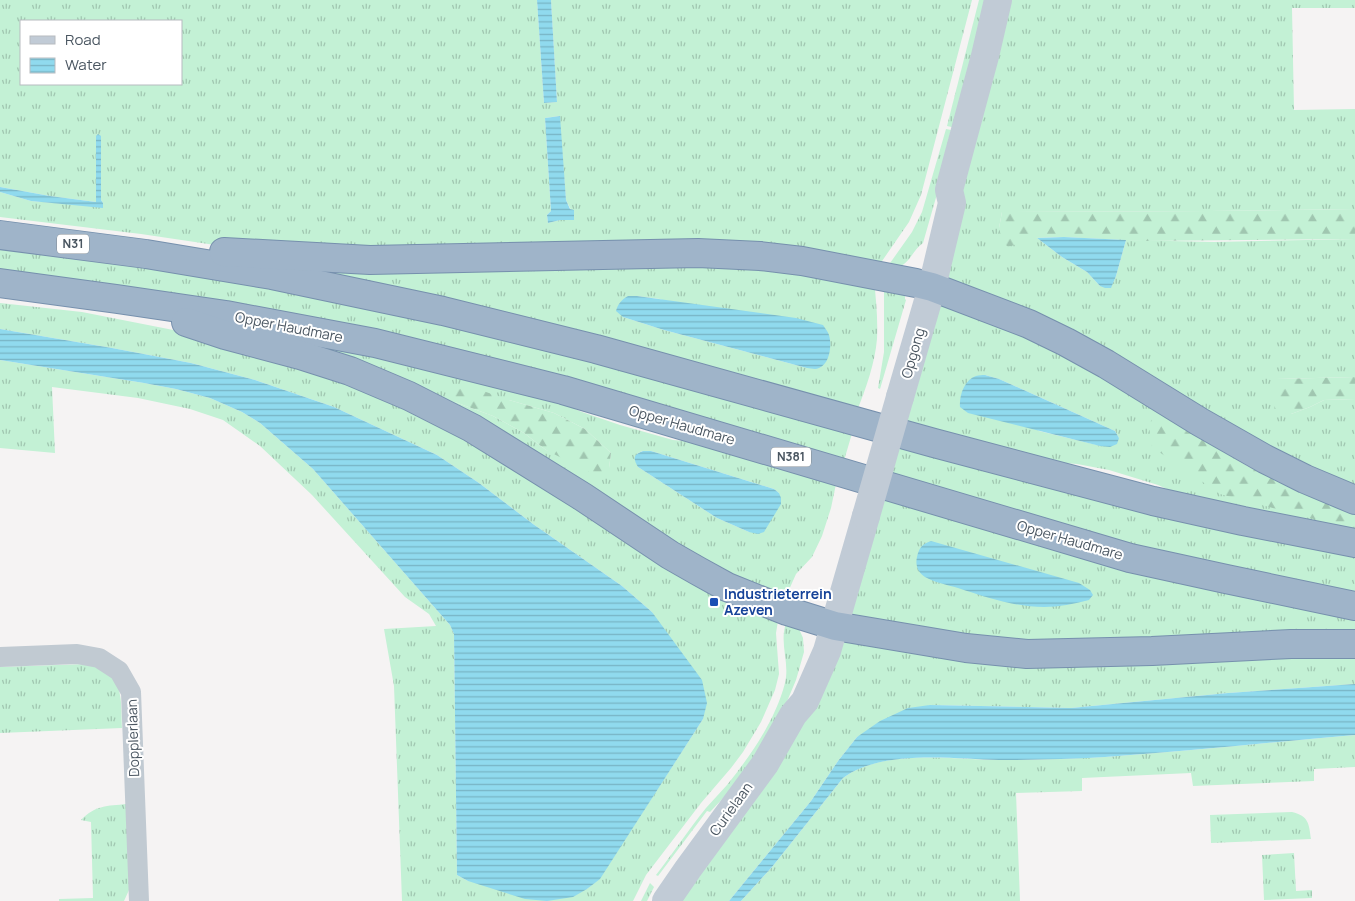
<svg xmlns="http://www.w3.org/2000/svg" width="1355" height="901" viewBox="0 0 1355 901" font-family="Manrope,sans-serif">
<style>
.grass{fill:url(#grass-tufts);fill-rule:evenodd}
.forest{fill:url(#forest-firs)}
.water{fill:url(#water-rules)}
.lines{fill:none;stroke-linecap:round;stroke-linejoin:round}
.trunk-casing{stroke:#7690ad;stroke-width:30}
.minor{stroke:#c1cad2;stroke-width:20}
.secondary{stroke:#c1cbd6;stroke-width:28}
.trunk{stroke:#9fb4c9;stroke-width:28}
.secondary-bridge{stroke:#c1cbd6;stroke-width:28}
.transit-dot{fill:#1a4fb4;stroke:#fff;stroke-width:2}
.labels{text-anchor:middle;stroke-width:4;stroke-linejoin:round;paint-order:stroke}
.shield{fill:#fff;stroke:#808990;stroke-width:1}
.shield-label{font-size:12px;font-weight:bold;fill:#4a5661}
.street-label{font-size:14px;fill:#4a5661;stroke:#fff}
.transit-label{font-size:14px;font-weight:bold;fill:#164399;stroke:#fff;text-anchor:start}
</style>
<defs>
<pattern id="grass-tufts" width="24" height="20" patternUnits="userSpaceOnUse" patternTransform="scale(1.25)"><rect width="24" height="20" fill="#c3f1d5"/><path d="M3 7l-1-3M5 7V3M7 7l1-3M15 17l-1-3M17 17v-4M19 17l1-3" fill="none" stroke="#a0c6b0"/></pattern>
<pattern id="forest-firs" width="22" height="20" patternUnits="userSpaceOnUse" patternTransform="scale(1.25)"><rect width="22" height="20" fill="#c3f1d5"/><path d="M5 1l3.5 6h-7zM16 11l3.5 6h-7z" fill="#a0c6b0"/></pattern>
<pattern id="water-rules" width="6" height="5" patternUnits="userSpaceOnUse" patternTransform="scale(1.25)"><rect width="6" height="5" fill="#90daee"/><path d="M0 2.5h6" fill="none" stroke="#78b4c4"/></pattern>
</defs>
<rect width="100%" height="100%" fill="#f5f3f3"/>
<g class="grass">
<path d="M0 0H537L544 103 557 102 551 0H972L921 195 909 222 880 264 823 251 776 244 242 249 141 234 0 217V192L31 201 103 207V203L101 200 96 136V202L50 196 0 187ZM21 21H181V84H21ZM559 116 566 200 571 210 574 220H560L548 223 547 215 551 211 545 118Z"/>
<path d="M979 0H988L956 128 947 126Z"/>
<path d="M1004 0H1355V8H1292L1294 110 1355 109V209L1210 211 1002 212 999 228 1037 238 1062 257 1087 272 1100 286 1111 287 1116 276 1126 240 1214 242 1355 239V377L1277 379 1291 414 1310 407 1324 400 1355 399V494L950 280 948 275 945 252Z"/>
<path d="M946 129 951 130 944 157 947 159 923 243C910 252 908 272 888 266L912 232 922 212Z"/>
<path d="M0 245 127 261 412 313 853 430 843 464 692 419 0 274Z"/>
<path d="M699 257 874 280C876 299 878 319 877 339 875 363 866 388 857 411L273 260ZM628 296H637L660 299 807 368 664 330 623 317Z"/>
<path d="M884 285 905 293V299L906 300 880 389 878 388 884 352Z"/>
<path d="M935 302 1025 329 1355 513 1246 465 1161 415 1355 530 1191 500 1158 485 1109 470 1077 464 1040 461 904 423ZM985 375 999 379 1115 431 1119 438 1101 446 1039 431Z"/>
<path d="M0 303 82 312 224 340 408 400 711 595 739 609 756 612 778 621 776 633 779 674 775 690 761 722 743 752 731 768 701 803 646 875 633 901H402L394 686 384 629 436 626 429 614 405 597 312 495 260 446 223 420 190 409 138 398 52 387 55 453 0 448V360L144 383 176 389 210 398 242 412 260 423 313 469 450 625 454 634 457 875 468 881 587 889 600 878 703 719 652 612 622 586 533 524 479 483 437 455 334 407 255 380 191 363 112 348 0 329Z"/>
<path d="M229 325 386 357 547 397 582 412 620 425 673 440 708 443 836 484 831 508 822 536 812 557 796 574 784 601 730 580 594 499ZM509 400 554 413 585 429 611 453 609 468 546 450 524 433 493 416 455 402ZM642 451H651L774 489 779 493 749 532 717 518 638 467 637 454Z"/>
<path d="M898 442 1355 553V595L1134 547 888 477Z"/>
<path d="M883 498 1355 615V639L1026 648 848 618Z"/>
<path d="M786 623 797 624 803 638 804 652 796 680 783 711 742 778 710 812 707 811 658 876 656 875C673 853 689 829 706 808 713 800 720 793 727 785 751 755 775 721 785 683 790 662 779 644 786 623Z"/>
<path d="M847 641 1355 649V684L1228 693 1071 708 930 705 857 737 838 761 811 801 729 901H676L841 645Z"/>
<path d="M87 664C92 666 100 668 106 671 124 683 121 709 122 728L0 733V667Z"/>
<path d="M1355 735V767L1314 769V781L1193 786 1191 773 1082 778V791L1016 793 1020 901H741L772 867 843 778C882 749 949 759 995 760 1032 760 1068 759 1105 757 1188 751 1272 742 1355 735Z"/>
<path d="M127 804 129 890 124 901H59V899L93 898 91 822 81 820C96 805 106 806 127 804Z"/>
<path d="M1292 812C1309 816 1309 824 1311 839L1211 843 1210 815Z"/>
<path d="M1294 853 1296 891 1312 890V898L1264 900 1262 855Z"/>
<path d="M650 883 654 887 647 901H641Z"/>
</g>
<g class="forest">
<path d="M1355 209V239L1143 241 1064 237 1035 238 1008 247 1002 241 999 228 1002 212 1210 211Z"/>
<path d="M1355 377V399L1324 400 1310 407 1291 414 1274 413 1277 379Z"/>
<path d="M463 384 509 400 554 413 585 429 611 453 609 468 597 476 546 450 524 433 493 416 455 402 452 392Z"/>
<path d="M1153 414 1161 415 1246 466 1355 513V530L1220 494 1152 447 1149 427Z"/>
</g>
<g class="water">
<path d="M537 0H551L557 102 544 103Z"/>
<path d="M560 116 566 200 570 209 574 210V220H560L548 223 547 215 551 211 545 118Z"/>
<path d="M98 134 101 136V200L103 203V208L31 201 0 192V187L50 196 96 202V136Z"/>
<path d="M1064 237 1126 240 1116 276 1111 288H1105L1100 286 1087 272 1062 257 1037 238Z"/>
<path d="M628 296H637L796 318 823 325C825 328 828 332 829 335 832 345 830 364 819 368 815 370 811 368 807 368L664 330 623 317 616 311C618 304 621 300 628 296Z"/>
<path d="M0 329 112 348 191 363 255 380 334 407 437 455 479 483 533 524 622 586 652 612 702 680 707 703 703 719 600 879 587 889 573 897 547 901 525 899 468 881 457 875 454 634 450 625 313 469 260 423 242 412 210 398 176 389 144 383 0 360Z"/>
<path d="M985 375 999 379 1115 431 1119 438 1117 444 1110 447 1100 446 968 413 960 407C959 396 964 380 976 376 979 375 982 375 985 375Z"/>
<path d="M643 451H651L774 489 779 493 781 498V504L764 532 758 534 749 532 717 518 638 467C633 458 633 455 643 451Z"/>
<path d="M931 541 1079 583 1090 590 1093 595 1089 600C1074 604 1059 607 1044 607 1014 607 986 597 958 588 947 585 934 582 925 577 918 573 915 565 917 557 919 548 922 544 931 541Z"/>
<path d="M1355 684V735C1272 742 1188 751 1105 757 1070 759 1034 760 999 760 953 759 882 749 843 778L772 867 741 901H729L811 801 838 761 857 737 880 721 908 708 930 705 1071 708 1228 693Z"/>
</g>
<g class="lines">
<defs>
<g id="trunk">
<path d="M0 235 146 254 272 275 443 311 596 349 934 443 1153 501 1243 521 1355 543"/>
<path d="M224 252 370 260 698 253 760 256 802 261 916 283 932 287 1029 324 1066 342 1106 364 1200 422 1265 459 1305 479 1355 500"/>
<path d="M0 283 117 299 226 315 375 343 563 390 1130 558 1226 579 1355 606"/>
<path d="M186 322 225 335 300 355 350 371 409 396 472 428 583 497 670 555 698 571 727 587 787 611 835 626 966 648 1027 654 1152 651 1291 644H1355"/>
</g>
</defs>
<use href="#trunk" class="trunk-casing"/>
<path class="minor" d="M0 657 77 654 99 658 119 671 131 692 139 901"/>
<g class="secondary">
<path d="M900 397 932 287 952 203 949 190 985 56 998 0"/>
<path d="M666 901 688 869 765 764 793 715 805 701 827 651 866 516"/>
</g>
<use href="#trunk" class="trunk"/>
<path class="secondary-bridge" d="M866 516 900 397"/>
</g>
<rect class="transit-dot" x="709" y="597" width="10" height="10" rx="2.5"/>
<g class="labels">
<g class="shield">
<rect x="57" y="234.5" width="32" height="19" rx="4"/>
<rect x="771" y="447.5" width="40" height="19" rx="4"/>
</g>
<g class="shield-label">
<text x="73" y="248">N31</text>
<text x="791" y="461">N381</text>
</g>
<g class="street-label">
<text transform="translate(289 327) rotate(11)" y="5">Opper Haudmare</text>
<text transform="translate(913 353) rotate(-74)" y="5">Opgong</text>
<text transform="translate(682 425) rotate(16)" y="5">Opper Haudmare</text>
<text transform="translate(1070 540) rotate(16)" y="5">Opper Haudmare</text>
<text transform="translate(133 738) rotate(-92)" y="5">Dopplerlaan</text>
<text transform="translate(731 809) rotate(-54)" y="5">Curielaan</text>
</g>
<g class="transit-label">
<text x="724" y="599">Industrieterrein<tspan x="724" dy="16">Azeven</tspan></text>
</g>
</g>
<rect x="20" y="20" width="162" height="65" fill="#ffffff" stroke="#b7bbc0"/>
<rect x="30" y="36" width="25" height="8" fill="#c1cbd6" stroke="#b7bbc0"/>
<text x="65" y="45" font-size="15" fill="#4a5661">Road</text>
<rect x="30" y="58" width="25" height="15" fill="url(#water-rules)" stroke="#b7bbc0"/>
<text x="65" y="70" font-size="15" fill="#4a5661">Water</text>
</svg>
